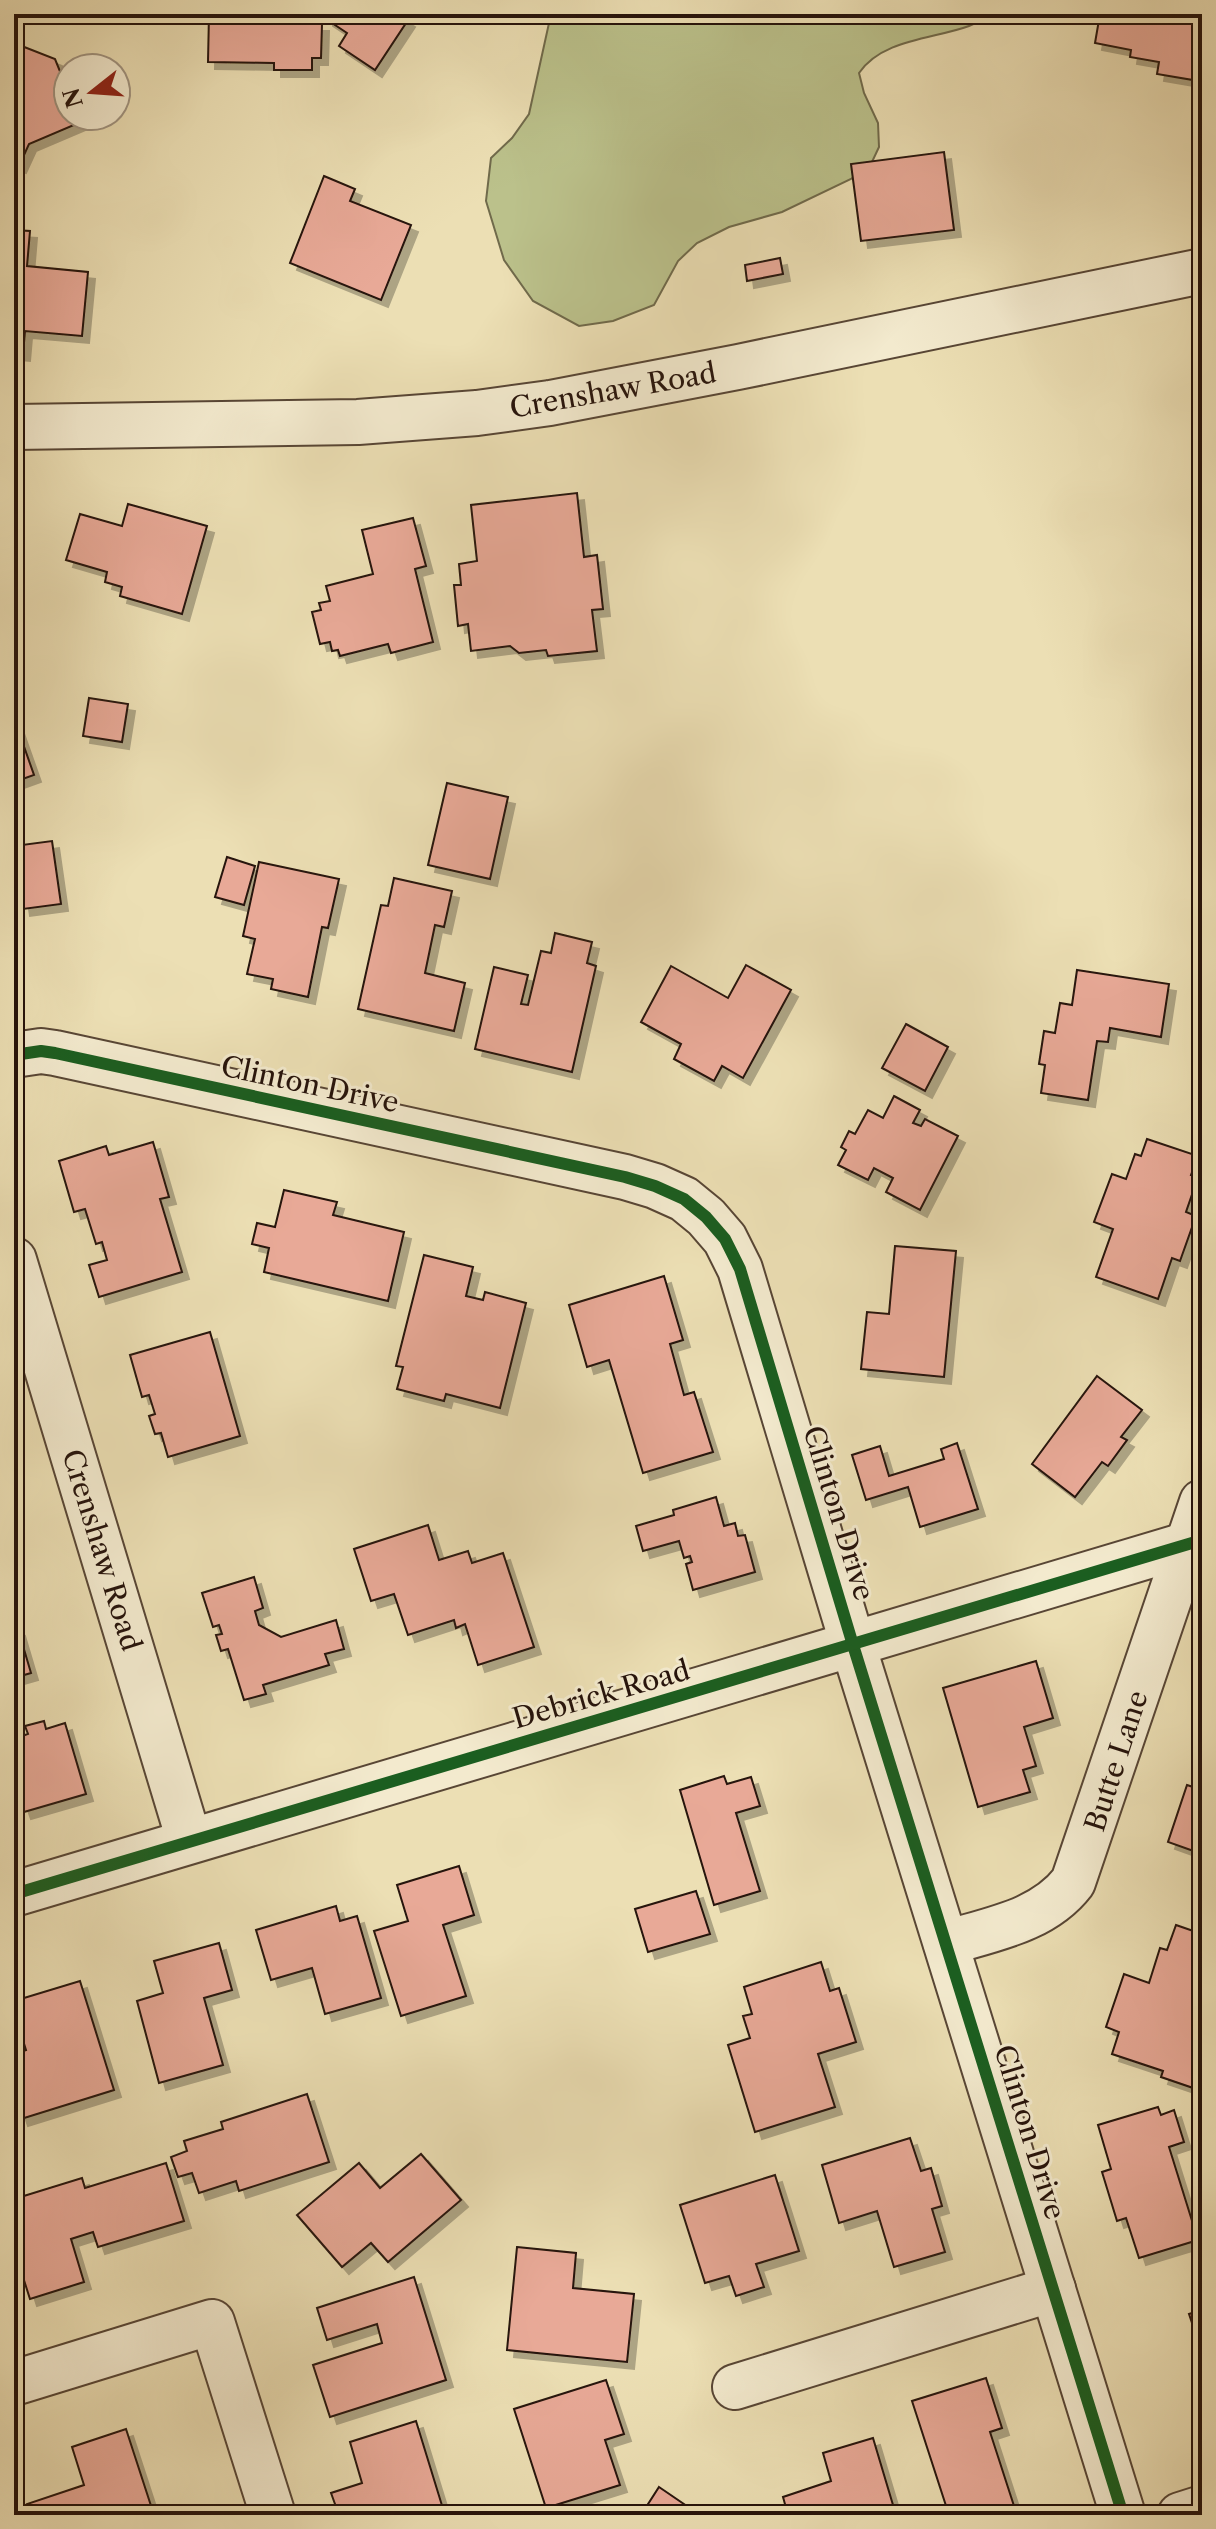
<svg xmlns="http://www.w3.org/2000/svg" width="1216" height="2529" viewBox="0 0 1216 2529" font-family="'Libre Caslon Text',serif">
<style>
.green{fill:#bbc18b;stroke:#706a4b;stroke-width:2}
.building{fill:#e8a997;stroke:#26130b;stroke-width:2;filter:url(#shadow)}
.lines{fill:none;stroke-linecap:round;stroke-linejoin:round}
.minor-casing{stroke:#584635;stroke-width:48}
.minor{stroke:#f3eace;stroke-width:44}
.cycleway-casing{stroke:#f3eace;stroke-width:17}
.cycleway{stroke:#1b5e20;stroke-width:12}
.labels{text-anchor:middle;stroke-width:6;stroke-linejoin:round;paint-order:stroke}
.street-label{font-size:28px;fill:#26130b;stroke:#f3eace}
</style>
<defs>
<filter id="shadow"><feDropShadow dx="7" dy="7" stdDeviation="0" flood-color="#0004"/></filter>
</defs>
<rect width="100%" height="100%" fill="#ecdfb4"/>
<filter id="stains"><feTurbulence type="fractalNoise" baseFrequency=".0025" numOctaves="4"/><feColorMatrix values="0 0 0 0 .2 0 0 0 0 .09 0 0 0 0 .02 0 0 0 .5 -.17"/></filter>
<radialGradient id="worn" r=".72"><stop offset=".6" stop-color="#630" stop-opacity="0"/><stop offset="1" stop-color="#630" stop-opacity=".3"/></radialGradient>
<path class="green" d="M551 14H992C985 18 977 23 969 26 934 39 882 39 859 73L864 93 878 123 879 147 871 164 851 179 782 212 729 227 697 243 678 261 654 305 613 321 579 326 533 301 504 260 486 201 491 158 512 138 529 114Z"/>
<g class="building">
<path d="M209 14H314L313 24H322L321 58H312V70H274V63L208 62Z"/>
<path d="M326 14H398L408 20 375 70 339 46 347 33 326 19Z"/>
<path d="M1100 14H1202V55L1198 54 1193 80 1157 74 1159 62 1130 57 1131 50 1095 43Z"/>
<path d="M14 43 55 59 68 91V116H79L81 122 29 144 19 166 14 164Z"/>
<path d="M944 152 954 230 861 241 851 164Z"/>
<path d="M324 176 355 189 350 201 411 225 381 300 290 263Z"/>
<path d="M14 230 30 231 27 266 88 272 82 336 25 331 23 354 14 353Z"/>
<path d="M780 258 783 274 747 281 745 265Z"/>
<path d="M577 493 584 557 597 555 603 609 592 610 597 651 548 656 546 650 519 653 510 646 471 651 468 624 458 626 454 585H461L459 564 477 561 471 505Z"/>
<path d="M128 504 207 526 182 614 120 596 122 587 105 582 107 572 66 560 80 514 122 526Z"/>
<path d="M413 518 426 566 415 569 433 642 391 653 388 644 340 656 338 650 332 651 330 642 320 644 312 612 321 610 319 603 330 601 326 586 373 574 362 530Z"/>
<path d="M89 698 128 704 122 742 83 736Z"/>
<path d="M14 718 34 775 14 782Z"/>
<path d="M447 783 508 797 490 879 428 865Z"/>
<path d="M52 841 61 904 23 909 14 846Z"/>
<path d="M227 857 255 866 244 905 215 897Z"/>
<path d="M259 862 339 879 328 928 322 927 308 997 271 989 273 979 247 974 255 939 243 936Z"/>
<path d="M394 878 452 891 444 927 435 925 425 973 465 983 454 1031 358 1009 381 905 388 906Z"/>
<path d="M555 933 592 942 587 963 596 966 572 1072 475 1049 494 967 528 975 521 1004 528 1005 541 951 551 953Z"/>
<path d="M746 965 791 990 743 1078 722 1066 714 1081 674 1059 681 1044 641 1022 671 966 728 998Z"/>
<path d="M1077 970 1169 984 1161 1037 1110 1028 1108 1042 1097 1041 1088 1100 1041 1093 1045 1065 1039 1064 1044 1031 1055 1033 1060 1003 1072 1005Z"/>
<path d="M906 1024 948 1047 925 1091 882 1068Z"/>
<path d="M894 1096 920 1110 913 1123 921 1126 925 1119 958 1136 920 1210 886 1192 893 1178 874 1168 868 1180 838 1165 846 1150 841 1147 849 1131 855 1134 868 1110 883 1118Z"/>
<path d="M1147 1139 1198 1156 1191 1175 1198 1177 1186 1212 1196 1216 1180 1261 1172 1258 1158 1299 1096 1277 1113 1229 1094 1222 1112 1174 1126 1179 1135 1154 1141 1156Z"/>
<path d="M153 1142 169 1197 160 1199 182 1272 99 1297 89 1265 107 1260 102 1242 96 1244 85 1209 74 1212 59 1161 106 1146 109 1155Z"/>
<path d="M284 1190 337 1202 333 1215 404 1232 388 1301 264 1272 269 1248 252 1244 257 1223 275 1227Z"/>
<path d="M895 1246 956 1251 944 1377 861 1369 867 1312 889 1314Z"/>
<path d="M424 1255 473 1267 466 1296 483 1300 485 1292 526 1303 500 1408 446 1394 444 1401 397 1389 403 1367 396 1366Z"/>
<path d="M664 1276 683 1340 670 1344 684 1395 694 1392 713 1452 643 1473 609 1360 587 1367 569 1305Z"/>
<path d="M210 1332 240 1436 168 1457 161 1433 155 1434 149 1416 155 1414 149 1395 142 1397 130 1355Z"/>
<path d="M1097 1376 1142 1410 1121 1437 1127 1440 1108 1466 1102 1462 1075 1497 1032 1464Z"/>
<path d="M957 1443 978 1509 920 1527 908 1487 866 1500 852 1455 880 1446 889 1476 944 1459 941 1449Z"/>
<path d="M716 1497 724 1526 735 1523 738 1536 745 1535 755 1572 693 1590 686 1564 692 1562 690 1556 684 1558 679 1541 643 1551 636 1526 674 1515 673 1510Z"/>
<path d="M428 1525 439 1560 468 1551 472 1563 503 1553 534 1647 478 1665 465 1624 456 1628 454 1620 408 1635 394 1594 371 1601 354 1549Z"/>
<path d="M254 1577 263 1608 255 1611 259 1625 281 1637 336 1620 344 1649 325 1654 329 1665 263 1685 266 1694 244 1700 228 1649 221 1651 216 1635 222 1634 219 1625 213 1627 202 1593Z"/>
<path d="M18 1629 31 1673 14 1678V1630Z"/>
<path d="M1036 1661 1053 1718 1024 1727 1036 1766 1023 1770 1030 1792 978 1807 943 1688Z"/>
<path d="M44 1721 46 1729 65 1723 86 1794 24 1812 14 1783V1739L28 1734 25 1726Z"/>
<path d="M724 1776 727 1784 751 1777 760 1806 736 1813 760 1891 714 1905 680 1790Z"/>
<path d="M1187 1785 1202 1790V1854L1168 1842Z"/>
<path d="M459 1866 474 1915 443 1925 466 1996 401 2016 374 1931 408 1921 397 1885Z"/>
<path d="M696 1891 710 1934 648 1952 635 1909Z"/>
<path d="M336 1906 340 1921 357 1916 381 1998 325 2014 312 1968 271 1980 256 1930Z"/>
<path d="M1176 1925 1202 1934V1984L1199 1992 1202 1993V2091L1161 2077 1163 2071 1112 2054 1119 2032 1106 2027 1124 1974 1149 1983 1160 1948 1167 1950Z"/>
<path d="M219 1943 232 1990 204 1998 223 2065 159 2083 137 2001 163 1993 154 1961Z"/>
<path d="M821 1962 830 1991 839 1988 856 2042 818 2054 835 2107 755 2132 728 2045 750 2038 743 2016 752 2014 744 1987Z"/>
<path d="M80 1981 114 2090 21 2119 14 2097V2054L26 2050 14 2011V2001Z"/>
<path d="M307 2094 329 2162 239 2191 236 2181 199 2193 192 2173 178 2177 171 2157 187 2151 184 2141 223 2129 221 2122Z"/>
<path d="M1158 2107 1161 2115 1174 2110 1184 2142 1169 2147 1198 2240 1139 2258 1126 2218 1117 2221 1102 2172 1111 2169 1098 2125Z"/>
<path d="M910 2138 921 2171 931 2168 942 2206 932 2209 945 2252 894 2267 877 2211 839 2223 822 2165Z"/>
<path d="M421 2154 461 2200 388 2262 371 2243 342 2267 297 2215 359 2163 380 2188Z"/>
<path d="M166 2163 184 2221 98 2247 93 2232 71 2239 84 2282 30 2299 14 2249V2199L82 2178 85 2188Z"/>
<path d="M775 2175 799 2251 756 2264 764 2287 736 2296 729 2276 705 2283 680 2205Z"/>
<path d="M517 2247 576 2253 573 2288 634 2294 627 2362 507 2350Z"/>
<path d="M414 2277 446 2380 330 2417 313 2365 382 2343 377 2324 327 2340 317 2308Z"/>
<path d="M1202 2310V2374L1194 2349 1200 2347 1189 2314Z"/>
<path d="M986 2378 1002 2428 990 2432 1015 2509 996 2515H949L912 2401Z"/>
<path d="M606 2380 624 2434 605 2440 620 2485 546 2508 514 2409Z"/>
<path d="M416 2421 444 2512 434 2515H339L331 2493 362 2483 350 2442Z"/>
<path d="M126 2429 154 2515H31L27 2504 84 2485 72 2447Z"/>
<path d="M873 2438 896 2515H788L783 2497 831 2481 823 2453Z"/>
<path d="M659 2487 700 2515H641Z"/>
</g>
<g class="lines">
<defs>
<g id="minor">
<path d="M14 427 358 422 477 413 550 403 738 367 1202 271"/>
<path d="M14 1055 41 1051 55 1053 625 1177 655 1186 684 1199 706 1217 725 1239 740 1269 853 1645 1123 2515"/>
<path d="M14 1260 189 1840"/>
<path d="M14 1894 1202 1540"/>
<path d="M946 1943C992 1929 1043 1921 1073 1882L1202 1502"/>
<path d="M14 2383 212 2322 273 2515"/>
<path d="M735 2387 1053 2289"/>
<path d="M1180 2515 1202 2508"/>
</g>
</defs>
<use href="#minor" class="minor-casing"/>
<use href="#minor" class="minor"/>
<defs>
<g id="cycleway">
<path d="M14 1055 41 1051 55 1053 625 1177 655 1186 684 1199 706 1217 725 1239 740 1269 853 1645 1123 2515"/>
<path d="M14 1894 1202 1540"/>
</g>
</defs>
<use href="#cycleway" class="cycleway-casing"/>
<use href="#cycleway" class="cycleway"/>
</g>
<g class="labels">
<g class="street-label">
<text transform="translate(613 390) rotate(-10)" y="10">Crenshaw Road</text>
<text transform="translate(310 1084) rotate(12)" y="10">Clinton Drive</text>
<text transform="translate(839 1513) rotate(73)" y="10">Clinton Drive</text>
<text transform="translate(102 1550) rotate(73)" y="10">Crenshaw Road</text>
<text transform="translate(601 1694) rotate(-16)" y="10">Debrick Road</text>
<text transform="translate(1116 1761) rotate(-72)" y="10">Butte Lane</text>
<text transform="translate(1030 2132) rotate(73)" y="10">Clinton Drive</text>
</g>
</g>
<rect width="1216" height="2529" fill="none" stroke="#ecdfb4" stroke-width="48"/>
<rect x="16" y="16" width="1184" height="2497" fill="none" stroke="#26130b" stroke-width="4"/>
<rect x="24" y="24" width="1168" height="2481" fill="none" stroke="#26130b" stroke-width="2"/>
<g transform="translate(92 92) rotate(253)"><circle r="38" fill="#f3eace" stroke="#a19480" stroke-width="2"/>
<path d="M0-6L14 30L0 20L-14 30Z" fill="#8f2418"/>
<text y="-12" font-size="22" font-weight="bold" text-anchor="middle" fill="#26130b">N</text>
</g>
<rect width="100%" height="100%" filter="url(#stains)"/>
<rect width="100%" height="100%" fill="url(#worn)"/>
</svg>
